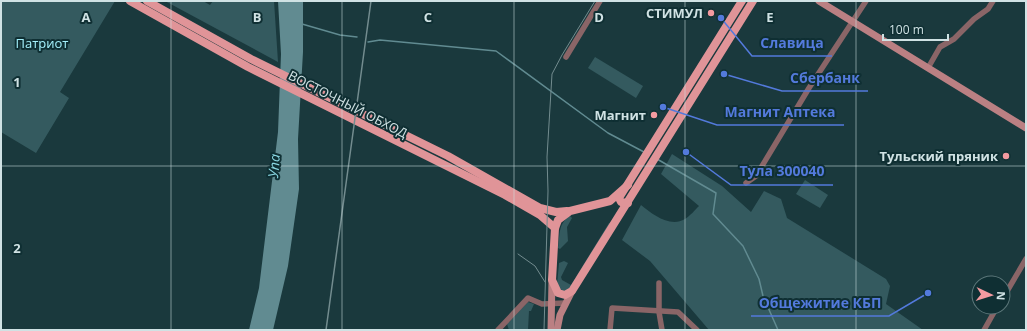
<svg xmlns="http://www.w3.org/2000/svg" width="1027" height="331" viewBox="0 0 1027 331" font-family="'Open Sans',sans-serif">
<style>
.green{fill:#345a5f}
.water{fill:#618b91}
.lines{fill:none;stroke-linecap:round;stroke-linejoin:round}
.stream{stroke:#618b91;stroke-width:1.5}
.street{stroke:#8a6567;stroke-width:5.5}
.secondary{stroke:#bb8083;stroke-width:7}
.primary{stroke:#e09498;stroke-width:8}
.tram{stroke:#738c8f;stroke-width:1}
.rail{stroke:#738c8f;stroke-width:1.5}
.grid{fill:none;stroke:#d0e2e4;stroke-width:1;stroke-opacity:0.55}
.poi-dot{fill:#f49aa0;stroke:#0f2f33;stroke-width:1.5}
.labels{text-anchor:middle;stroke-width:4;stroke-linejoin:round;paint-order:stroke}
.poi-label{font-size:13px;font-weight:bold;fill:#d0e2e4;stroke:#0f2f33;text-anchor:end}
.park-label{font-size:13px;fill:#a4f1fc;stroke:#0f2f33}
.street-label{font-size:13px;fill:#d0e2e4;stroke:#0f2f33}
.water-label{font-size:14px;font-style:italic;fill:#8ad7e2;stroke:#0f2f33}
.grid-label{font-size:13px;text-anchor:middle;font-weight:bold;fill:#d0e2e4;stroke:#0f2f33;stroke-width:4;stroke-linejoin:round;paint-order:stroke}
.leader{fill:none;stroke:#537adc;stroke-width:1.5}
.callout-dot{fill:#537adc;stroke:#0f2f33;stroke-width:1.5}
.callout-label{font-size:14px;text-anchor:middle;font-weight:bold;fill:#537adc;stroke:#0f2f33;stroke-width:4;stroke-linejoin:round;paint-order:stroke}
</style>
<rect width="100%" height="100%" fill="#1a393d"/>
<g class="green">
<path d="M1 1H115L60 92 69 98 36 153 1 132Z"/>
<path d="M165 1H203L210 5 213 1H274L278 62Z"/>
<path d="M595 57 643 86 636 98 588 68Z"/>
<path d="M672 154 722 186 751 212 764 191 781 199 787 218 886 279 890 286 886 304 923 330H709L650 261 622 240 641 205C652 214 670 228 685 219 690 216 695 210 699 206L661 174Z"/>
<path d="M805 180 828 195 820 208 796 194Z"/>
<path d="M570 216 572 218 567 227 568 241 560 249 558 248C560 235 558 223 570 216Z"/>
<path d="M612 222 570 291H560L557 285 559 263 564 261 568 263 561 277 562 280 571 285 609 223Z"/>
<path d="M528 302 534 304 531 311H529L528 330H509L507 324Z"/>
</g>
<path class="water" d="M278 1H303V52L298 139 299 189 288 266 273 330H249L259 288 278 132 281 54Z"/>
<g class="lines">
<g class="stream">
<path d="M302 24 340 35 357 37"/>
<path d="M368 42 380 40 496 51 608 133 644 152"/>
<path d="M657 159 716 193 713 214 743 246 759 279 763 296 778 330"/>
</g>
<g class="street">
<path d="M566 57 600 1"/>
<path d="M928 68 940 47 954 39 974 19 988 9 993 1"/>
<path d="M746 183 756 176 809 88 866 1"/>
<path d="M659 283V312L662 330"/>
<path d="M1003 298 1026 259"/>
<path d="M498 330 528 298 542 304 565 303"/>
<path d="M610 330 612 308 678 312 697 330"/>
<path d="M984 330 997 307"/>
</g>
<g class="secondary">
<path d="M819 1 1026 128"/>
<path d="M551 330 552 280"/>
<path d="M557 330 560 315 572 291"/>
</g>
<g class="primary">
<path d="M130 1 248 67 505 195 540 215 555 228"/>
<path d="M147 1 251 59 448 156 540 208 556 212 567 211"/>
<path d="M628 185 610 201 570 211 558 220 555 228 552 280 558 293 565 295 572 291 753 1"/>
<path d="M628 203 621 202 619 198 742 1"/>
</g>
<g class="tram">
<path d="M518 254 535 266 545 282"/>
<path d="M544 330 548 191 547 157 552 74 562 55 595 1"/>
</g>
<path class="rail" d="M326 330 371 1"/>
</g>
<path class="grid" d="M171 1V330M342 1V330M514 1V330M685 1V330M856 1V330M1 166H1026"/>
<g class="poi-dot">
<circle cx="711" cy="13" r="4"/>
<circle cx="654" cy="115" r="4"/>
<circle cx="1006" cy="156" r="4"/>
</g>
<g class="labels">
<g class="poi-label">
<text x="703" y="18">СТИМУЛ</text>
<text x="646" y="120">Магнит</text>
<text x="998" y="161">Тульский пряник</text>
</g>
<g class="park-label">
<text x="42" y="48">Патриот</text>
</g>
<g class="street-label">
<text transform="translate(348 104) rotate(27)" y="5">ВОСТОЧНЫЙ ОБХОД</text>
</g>
<g class="water-label">
<text transform="translate(274 166) rotate(-85)" y="5">Упа</text>
</g>
</g>
<g class="grid-label">
<text x="86" y="22">A</text>
<text x="257" y="22">B</text>
<text x="428" y="22">C</text>
<text x="599" y="22">D</text>
<text x="770" y="22">E</text>
<text x="17" y="87">1</text>
<text x="17" y="253">2</text>
</g>
<path class="leader" d="M721 18L752 56H832M724 74L782 91H868M663 107L717 125H844M686 152L731 185H833M928 293L889 316H751"/>
<g class="callout-dot">
<circle cx="721" cy="18" r="4"/>
<circle cx="724" cy="74" r="4"/>
<circle cx="663" cy="107" r="4"/>
<circle cx="686" cy="152" r="4"/>
<circle cx="928" cy="293" r="4"/>
</g>
<g class="callout-label">
<text x="792" y="48">Славица</text>
<text x="825" y="83">Сбербанк</text>
<text x="780" y="117">Магнит Аптека</text>
<text x="782" y="176">Тула 300040</text>
<text x="820" y="308">Общежитие КБП</text>
</g>
<rect width="1027" height="331" fill="none" stroke="#d0e2e4" stroke-width="4"/>
<g transform="translate(991 295) rotate(94)"><circle r="19" fill="#0f2f33" stroke="#5c777a"/>
<path d="M0-3L7 15L0 10L-7 15Z" fill="#f49aa0"/>
<text y="-6" font-size="11" font-weight="bold" text-anchor="middle" fill="#d0e2e4">N</text>
</g>
<path d="M883 34v6h65v-6" fill="none" stroke="#d0e2e4" stroke-width="2"/>
<text x="889" y="34" font-size="12" fill="#d0e2e4" stroke="#0f2f33" stroke-width="3" paint-order="stroke">100 m</text>
</svg>
